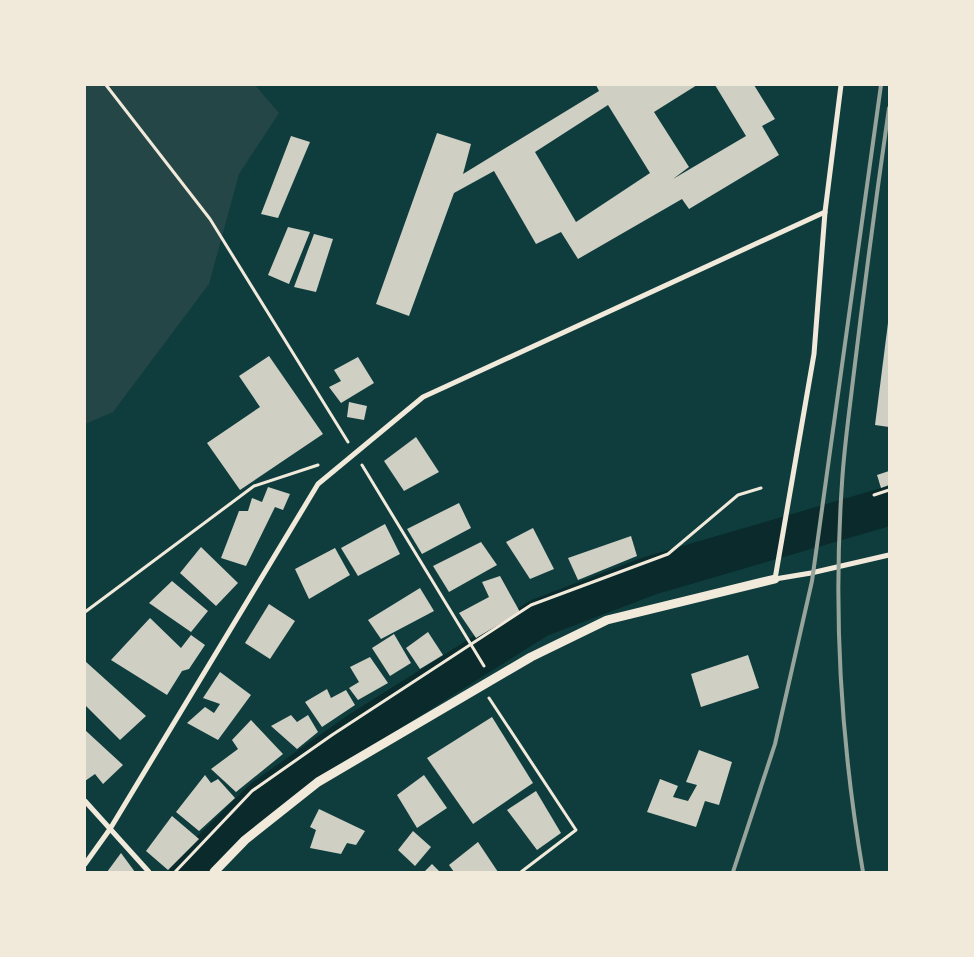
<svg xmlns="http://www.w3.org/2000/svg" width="974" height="957" viewBox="0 0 974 957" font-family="'Nunito Sans',sans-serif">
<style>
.green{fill:#244646}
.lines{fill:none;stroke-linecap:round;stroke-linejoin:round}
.river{stroke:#0a2a2b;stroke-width:39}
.building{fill:#cfcfc3;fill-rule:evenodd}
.path{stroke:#f1e9da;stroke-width:3}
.minor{stroke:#f1e9da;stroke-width:5}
.tertiary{stroke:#f1e9da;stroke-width:9}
.rail{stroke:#97a49c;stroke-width:4}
</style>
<rect width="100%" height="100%" fill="#0f3d3e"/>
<path class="green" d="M85 85H255L279 113 239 174 209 284 113 412 85 424Z"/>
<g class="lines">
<path class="river" d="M189 872 264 798 361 730 539 618 649 576 889 506"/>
</g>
<g class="building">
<path d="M596 85H697L654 112 689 167 673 179 746 136 715 85H754L775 119 762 126 779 155 689 209 682 199 578 259 561 232 536 244 494 171 454 193 409 316 376 304 437 133 471 144 463 174 599 91ZM608 105 650 173 576 222 535 152Z"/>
<path d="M291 136 310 142 278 218 261 214Z"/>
<path d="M288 227 310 232 289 284 268 275Z"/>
<path d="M314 234 333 239 316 292 294 287Z"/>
<path d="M888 323H889V427L875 425Z"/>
<path d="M269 356 323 434 240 490 207 443 260 407 239 376Z"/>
<path d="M358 357 374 383 341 403 329 387 341 381 334 370Z"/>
<path d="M349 402 367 406 364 420 347 417Z"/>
<path d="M416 437 439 472 404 491 384 461Z"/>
<path d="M889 471V485L881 488 877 475Z"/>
<path d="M268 487 290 494 283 510 275 507 246 566 221 558 239 511H248L252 498 262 502Z"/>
<path d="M459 503 471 528 422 554 407 529Z"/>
<path d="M385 524 400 554 358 576 341 548Z"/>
<path d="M533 528 554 569 530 579 506 542Z"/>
<path d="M631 536 637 556 578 580 568 558Z"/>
<path d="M481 542 497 565 449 592 433 566Z"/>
<path d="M201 547 238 583 216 606 180 573Z"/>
<path d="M335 548 350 575 309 599 295 569Z"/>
<path d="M500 576 520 612 476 638 459 613 489 597 482 582Z"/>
<path d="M172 581 208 611 191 632 149 603Z"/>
<path d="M420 588 434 611 381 639 368 620Z"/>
<path d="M269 604 295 621 270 659 245 643Z"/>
<path d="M150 618 181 648 191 635 205 645 189 669 182 671 167 695 111 660Z"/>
<path d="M428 632 443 655 420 669 406 648Z"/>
<path d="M394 634 411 663 390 676 372 648Z"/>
<path d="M748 655 759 688 701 707 691 674Z"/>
<path d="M370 657 388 683 358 700 349 688 359 682 350 667Z"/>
<path d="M85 661 146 716 120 740 85 705Z"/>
<path d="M220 672 251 695 218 740 187 723 205 707 214 713 220 704 203 698Z"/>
<path d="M327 689 331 698 346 690 355 705 322 727 305 702Z"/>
<path d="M291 715 297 722 308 715 318 732 297 749 271 726Z"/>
<path d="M492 717 533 783 473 824 427 758Z"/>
<path d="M251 720 283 754 236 792 211 769 238 749 232 740Z"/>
<path d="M85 730 123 765 103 784 95 774 85 781Z"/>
<path d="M699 750 732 762 719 805 705 801 696 827 647 812 660 779 678 786 673 797 688 801 697 785 686 782Z"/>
<path d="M205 775 211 783 218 779 235 798 199 831 176 812Z"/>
<path d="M424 775 447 808 417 828 397 795Z"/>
<path d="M536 791 561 833 537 850 507 810Z"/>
<path d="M319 809 365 831 356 845 347 843 341 854 310 848 316 830 310 827Z"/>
<path d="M172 816 199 839 168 870 146 851Z"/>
<path d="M413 831 431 847 415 866 398 850Z"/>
<path d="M478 842 498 872H454L449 865Z"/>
<path d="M121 853 135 872H107Z"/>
<path d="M432 864 440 872H424Z"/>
</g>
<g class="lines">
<g class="path">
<path d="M106 85 210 219 348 442"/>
<path d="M362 465 484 666"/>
<path d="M874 495 889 490"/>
<path d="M85 612 254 486 318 465"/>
<path d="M489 698 576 830 521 872"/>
<path d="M175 872 252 791 332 735 531 605 668 554 738 495 761 488"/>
</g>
<g class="minor">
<path d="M841 85 825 212 814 354 775 579 811 573 889 555"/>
<path d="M85 801 149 872"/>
<path d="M85 864 110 829 318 484 423 397 825 212"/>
</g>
<path class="tertiary" d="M214 872 245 840 318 782 531 657 607 620 775 579"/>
<g class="rail">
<path d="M733 872 775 744 812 581 881 85"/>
<path d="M863 872C841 744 833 613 842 483 844 449 849 414 853 380 864 289 876 198 889 108"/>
</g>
</g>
<rect width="974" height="957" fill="none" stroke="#f1e9da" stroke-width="172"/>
</svg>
